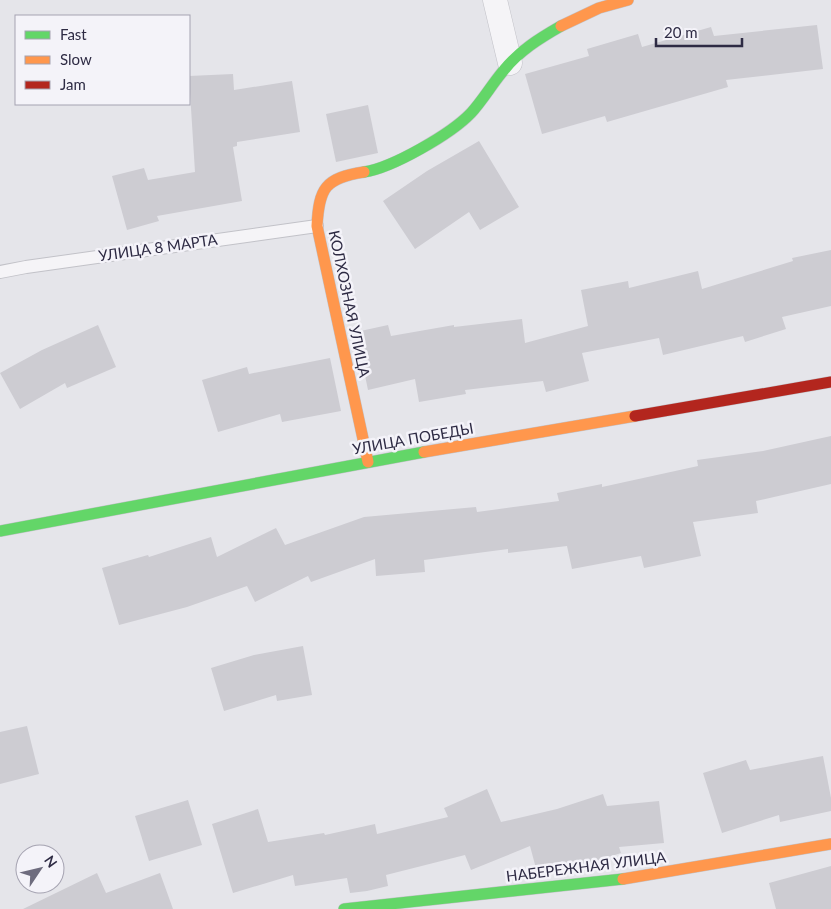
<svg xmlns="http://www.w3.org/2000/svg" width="831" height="909" viewBox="0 0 831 909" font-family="Lato,sans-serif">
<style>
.building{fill:#cdccd2}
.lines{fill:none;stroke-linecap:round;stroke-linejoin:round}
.lane-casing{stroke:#c2c2c8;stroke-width:14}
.street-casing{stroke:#c2c2c8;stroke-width:25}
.fast-casing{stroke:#c2c2c8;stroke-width:12}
.slow-casing{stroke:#c2c2c8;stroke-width:12}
.jam-casing{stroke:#c2c2c8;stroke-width:12}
.lane{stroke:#f5f4f7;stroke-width:12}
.street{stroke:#f5f4f7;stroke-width:24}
.fast{stroke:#63d668;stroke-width:11}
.slow{stroke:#ff974d;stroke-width:11}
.jam{stroke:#b3261e;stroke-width:11}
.labels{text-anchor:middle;stroke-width:5;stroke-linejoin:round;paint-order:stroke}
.street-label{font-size:15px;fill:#2e2b44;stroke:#f4f3f9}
</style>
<rect width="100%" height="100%" fill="#e5e5ea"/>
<g class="building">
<path d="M817 25 823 69 726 80 728 87 607 122 605 116 542 134 525 74 589 56 587 49 638 34 642 47 711 27 714 36Z"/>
<path d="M233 74 234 90 292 81 300 132 237 142V146L233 147 242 201 157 216 159 221 127 230 112 176 144 168 148 180 195 172 189 76Z"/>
<path d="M368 105 378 153 336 162 326 114Z"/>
<path d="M479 141 519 207 480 230 469 212 415 249 383 201 427 171Z"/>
<path d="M831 250V306L782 317 786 329 745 342 743 336 663 355 659 338 582 353 589 381 546 392 543 381 465 390 466 394 419 402 415 379 368 390 356 332 388 325 391 336 454 325V327L522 319 525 343 588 326 581 290 628 281 629 288 698 271 702 289 793 261 792 258Z"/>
<path d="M98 325 116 367 67 388 65 383 20 409 0 373 42 350Z"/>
<path d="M330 358 341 411 282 422 280 414 218 432 202 380 247 367 249 374Z"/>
<path d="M831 436V484L756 501 758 513 693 522 701 556 644 568 641 556 572 569 567 546 508 553V549L424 560 425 572 376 576 375 559 311 582 308 576 255 602 247 586 187 607 119 625 102 568 148 555 149 557 211 537 217 557 276 528 285 545 364 517 476 507 477 512 559 501 557 493 602 484V487L698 466 697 460 763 451Z"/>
<path d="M303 646 312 695 277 701 276 695 224 711 211 668 254 655Z"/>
<path d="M27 726 39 774 0 784V732Z"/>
<path d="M823 756 831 798V811L780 822 779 815 722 833 703 773 746 760 750 770Z"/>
<path d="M487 789 501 822 557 809 603 794 607 806 659 801 664 843 619 847 621 853 584 865 583 861 537 872 530 846 471 870 465 855 386 875 388 886 367 891 350 893 347 878 295 886 293 875 233 893 212 824 258 809 268 842 324 833 325 835 375 824 377 834 448 817 444 808Z"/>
<path d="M188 800 202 845 149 861 135 816Z"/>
<path d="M831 866V909H776L769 883Z"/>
<path d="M97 873 106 893 160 873 173 909H23Z"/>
</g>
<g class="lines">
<defs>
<path id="lane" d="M0 272 26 267 317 226"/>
<path id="street" d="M495 0 510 63"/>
<g id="fast">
<path d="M364 172C392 168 451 134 471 113 483 100 492 84 504 70 519 51 540 38 561 26"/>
<path d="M0 531 424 452"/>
<path d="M344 909 623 879"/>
</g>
<g id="slow">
<path d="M561 26 599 8 628 0"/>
<path d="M364 172C325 178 319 188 317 226L368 462"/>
<path d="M424 452 635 416"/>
<path d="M623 879 831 844"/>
</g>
<path id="jam" d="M635 416 831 382"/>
</defs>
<use href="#lane" class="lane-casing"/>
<use href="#street" class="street-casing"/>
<use href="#fast" class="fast-casing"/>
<use href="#slow" class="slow-casing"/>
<use href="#jam" class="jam-casing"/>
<use href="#lane" class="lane"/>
<use href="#street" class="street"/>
<use href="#fast" class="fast"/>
<use href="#slow" class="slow"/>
<use href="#jam" class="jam"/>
</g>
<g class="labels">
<g class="street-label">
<text transform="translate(158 248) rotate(-8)" y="5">УЛИЦА 8 МАРТА</text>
<text transform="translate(349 304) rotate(78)" y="5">КОЛХОЗНАЯ УЛИЦА</text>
<text transform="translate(413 439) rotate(-10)" y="5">УЛИЦА ПОБЕДЫ</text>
<text transform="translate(586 867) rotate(-7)" y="5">НАБЕРЕЖНАЯ УЛИЦА</text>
</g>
</g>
<rect x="15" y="15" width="175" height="90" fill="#f4f3f9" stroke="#a5a3b1"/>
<rect x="25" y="31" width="25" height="8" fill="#63d668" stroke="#a5a3b1"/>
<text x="60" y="40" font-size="15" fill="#2e2b44">Fast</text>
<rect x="25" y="56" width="25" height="8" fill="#ff974d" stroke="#a5a3b1"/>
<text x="60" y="65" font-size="15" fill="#2e2b44">Slow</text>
<rect x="25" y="81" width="25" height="8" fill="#b3261e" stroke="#a5a3b1"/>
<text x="60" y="90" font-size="15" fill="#2e2b44">Jam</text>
<g transform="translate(40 869) rotate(55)"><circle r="24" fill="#f4f3f9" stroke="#a5a3b1"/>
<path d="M0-4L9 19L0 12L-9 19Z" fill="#6e6c7e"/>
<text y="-8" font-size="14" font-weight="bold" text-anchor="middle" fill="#2e2b44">N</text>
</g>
<path d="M656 38v8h86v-8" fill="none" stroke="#2e2b44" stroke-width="2.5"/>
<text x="664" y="38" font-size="15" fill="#2e2b44" stroke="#f4f3f9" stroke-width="4" paint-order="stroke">20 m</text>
</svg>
